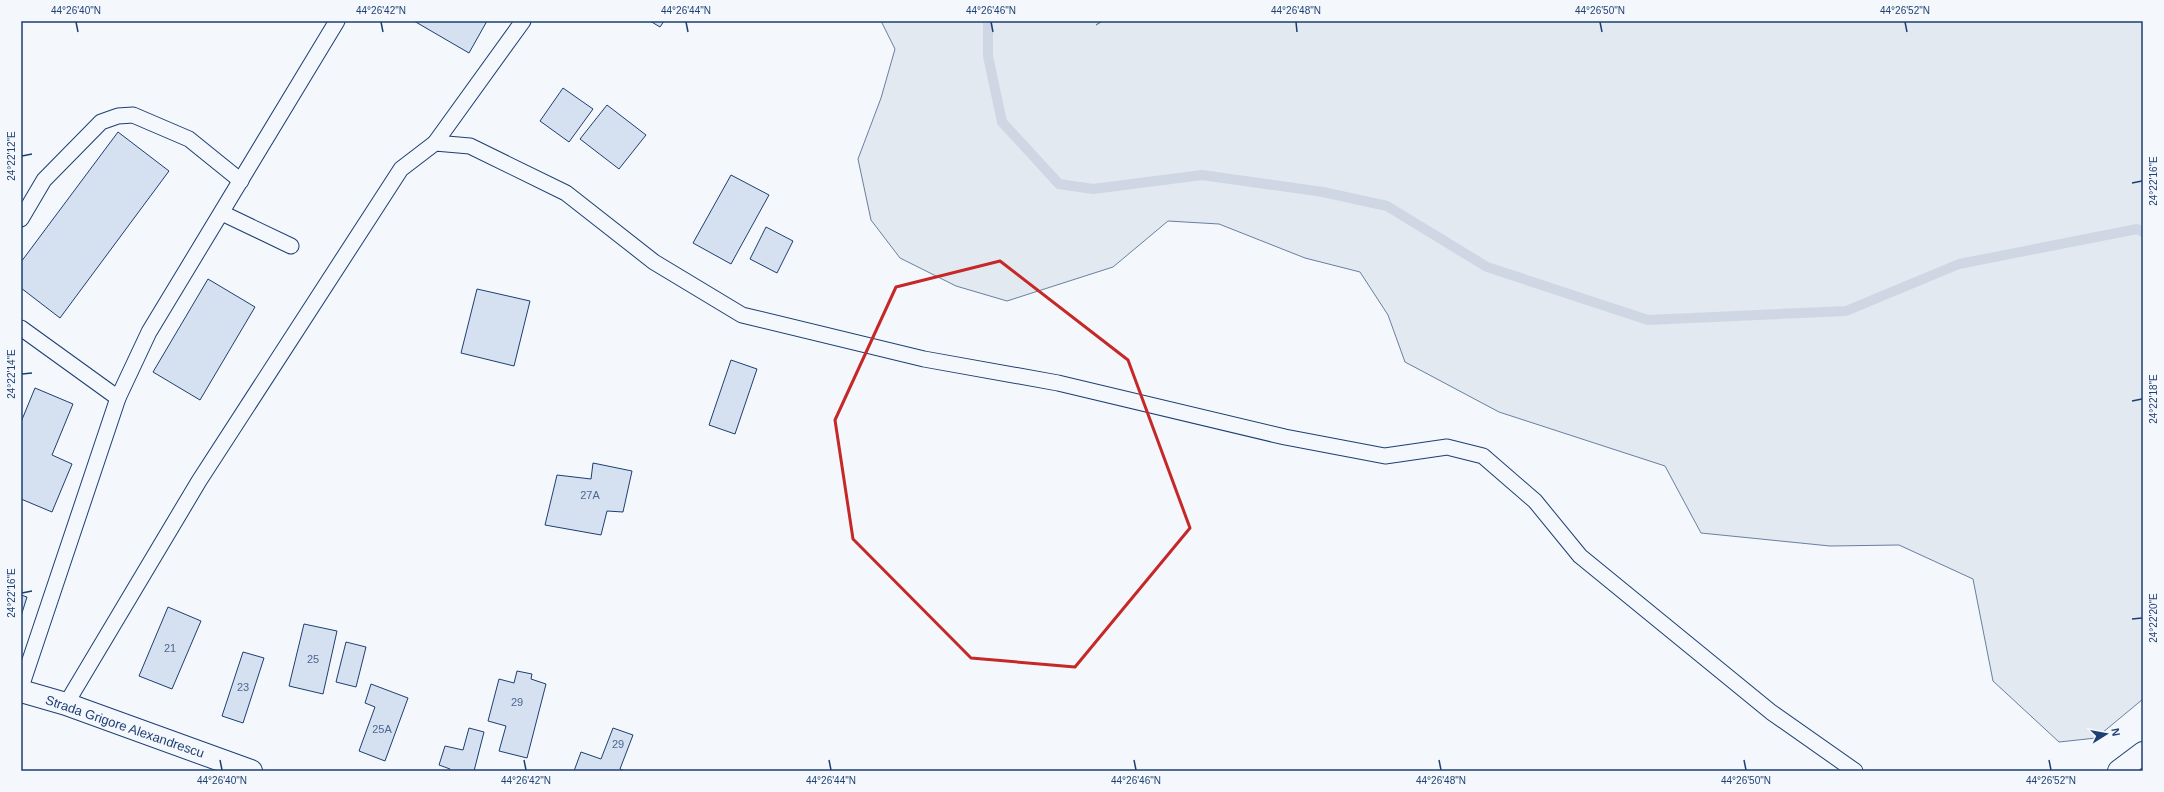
<svg xmlns="http://www.w3.org/2000/svg" width="2164" height="792" viewBox="0 0 2164 792" font-family="Arial,sans-serif">
<style>
.green{fill:#e3e9f0;stroke:#687fa3}
.lines{fill:none;stroke-linecap:round;stroke-linejoin:round}
.stream{stroke:#cfd7e4;stroke-width:10}
.building{fill:#d5e0f0;stroke:#1d3f73}
.service-casing{stroke:#1d3f73;stroke-width:17}
.minor-casing{stroke:#1d3f73;stroke-width:24}
.service{stroke:#f4f7fb;stroke-width:15}
.minor{stroke:#f4f7fb;stroke-width:22}
.marked{fill:none;stroke:#c62828;stroke-width:3;stroke-linejoin:round}
.ticks{fill:none;stroke:#1d3f73;stroke-width:1.5}
.labels{text-anchor:middle;stroke-width:3;stroke-linejoin:round;paint-order:stroke}
.number-label{font-size:11px;fill:#4b6792}
.street-label{font-size:13px;fill:#1d3f73;stroke:#f4f7fb}
.neatline{fill:none;stroke:#1d3f73;stroke-width:1.5}
.ticks-label{font-size:10px;text-anchor:middle;fill:#1d3f73}
</style>
<rect width="100%" height="100%" fill="#f4f7fb"/>
<path class="green" d="M881 21H1101L1096 25 1103 21H2143V699L2096 738 2059 742 1993 681 1973 579 1899 545 1830 546 1701 533 1665 466 1499 412 1405 362 1388 315 1360 272 1305 258 1219 224 1168 221 1113 267 1007 301 956 286 900 258 871 220 858 159 881 98 895 49Z"/>
<g class="lines">
<path class="stream" d="M988 21V56L1002 122 1059 184 1093 189 1202 175 1323 192 1387 206 1487 267 1648 320 1846 311 1959 264 2137 229 2143 232"/>
</g>
<g class="building">
<path d="M414 21H487L469 53Z"/>
<path d="M650 21H664L660 27Z"/>
<path d="M563 88 593 109 569 142 540 121Z"/>
<path d="M607 105 646 135 619 169 580 139Z"/>
<path d="M118 132 169 171 60 318 21 288V262Z"/>
<path d="M731 175 769 195 731 264 693 243Z"/>
<path d="M766 227 793 241 777 273 750 259Z"/>
<path d="M208 279 255 307 200 400 153 372Z"/>
<path d="M477 289 530 301 514 366 461 353Z"/>
<path d="M731 360 757 369 735 434 709 425Z"/>
<path d="M35 388 73 404 52 455 72 464 52 512 21 499V422Z"/>
<path d="M593 463 632 471 623 512 607 511 601 535 545 525 557 475 591 479Z"/>
<path d="M21 595 27 597 21 616Z"/>
<path d="M168 607 201 621 172 689 139 676Z"/>
<path d="M304 624 337 631 323 694 289 686Z"/>
<path d="M346 642 366 647 356 687 336 682Z"/>
<path d="M243 652 264 658 243 723 222 716Z"/>
<path d="M517 671 532 674 531 679 546 684 527 758 499 751 506 726 488 721 499 679 514 683Z"/>
<path d="M371 684 408 698 385 761 359 751 375 707 365 703Z"/>
<path d="M469 728 484 732 474 771H450V769L439 765 445 746 463 750Z"/>
<path d="M613 728 633 735 620 769 625 771H574L581 752 601 759Z"/>
</g>
<g class="lines">
<defs>
<g id="service">
<path d="M435 143 523 21"/>
<path d="M222 213 291 246"/>
<path d="M21 219 44 180 101 122 118 116 133 115 189 139 241 181"/>
<path d="M21 328 118 398"/>
<path d="M21 687 118 398 149 332 337 21"/>
<path d="M66 704 199 481 401 169 435 143 470 146 566 193 654 262 742 315 924 359 1058 383 1285 437 1385 456 1447 447 1483 456 1535 501 1580 556 1771 712 1855 771"/>
</g>
<g id="minor">
<path d="M21 691 66 704 251 771"/>
<path d="M2119 771 2143 753"/>
</g>
</defs>
<use href="#service" class="service-casing"/>
<use href="#minor" class="minor-casing"/>
<use href="#service" class="service"/>
<use href="#minor" class="minor"/>
</g>
<path class="marked" d="M1000 261 1128 360 1190 528 1075 667 971 658 853 539 835 420 896 287Z"/>
<path class="ticks" d="M76 22 78 32M381 22 383 32M686 22 688 32M991 22 993 32M1296 22 1297 32M1600 22 1602 32M1905 22 1907 32M22 156 32 154M2132 183 2142 181M22 374 32 373M2132 401 2142 399M22 593 32 591M2132 619 2142 618M220 760 222 770M524 760 526 770M829 760 831 770M1134 760 1136 770M1439 760 1441 770M1744 760 1746 770M2049 760 2051 770"/>
<g class="labels">
<g class="number-label">
<text x="590" y="499">27A</text>
<text x="170" y="652">21</text>
<text x="313" y="663">25</text>
<text x="243" y="691">23</text>
<text x="517" y="706">29</text>
<text x="382" y="733">25A</text>
<text x="618" y="748">29</text>
</g>
<g class="street-label">
<text transform="translate(125 726) rotate(19)" y="5">Strada Grigore Alexandrescu</text>
</g>
</g>
<rect width="2164" height="792" fill="none" stroke="#f4f7fb" stroke-width="44"/>
<g transform="translate(2106 734) rotate(79)" stroke="#f4f7fb" stroke-width="3" paint-order="stroke">
<path d="M0-3L7 15L0 10L-7 15Z" fill="#1d3f73"/>
<text y="-6" font-size="11" font-weight="bold" text-anchor="middle" fill="#1d3f73">N</text>
</g>
<rect x="22" y="22" width="2120" height="748" class="neatline"/>
<g class="ticks-label">
<text x="76" y="14">44°26'40"N</text>
<text x="381" y="14">44°26'42"N</text>
<text x="686" y="14">44°26'44"N</text>
<text x="991" y="14">44°26'46"N</text>
<text x="1296" y="14">44°26'48"N</text>
<text x="1600" y="14">44°26'50"N</text>
<text x="1905" y="14">44°26'52"N</text>
<text transform="translate(11 156) rotate(-90)" y="4">24°22'12"E</text>
<text transform="translate(2153 181) rotate(-90)" y="4">24°22'16"E</text>
<text transform="translate(11 374) rotate(-90)" y="4">24°22'14"E</text>
<text transform="translate(2153 399) rotate(-90)" y="4">24°22'18"E</text>
<text transform="translate(11 593) rotate(-90)" y="4">24°22'16"E</text>
<text transform="translate(2153 618) rotate(-90)" y="4">24°22'20"E</text>
<text x="222" y="784">44°26'40"N</text>
<text x="526" y="784">44°26'42"N</text>
<text x="831" y="784">44°26'44"N</text>
<text x="1136" y="784">44°26'46"N</text>
<text x="1441" y="784">44°26'48"N</text>
<text x="1746" y="784">44°26'50"N</text>
<text x="2051" y="784">44°26'52"N</text>
</g>
</svg>
